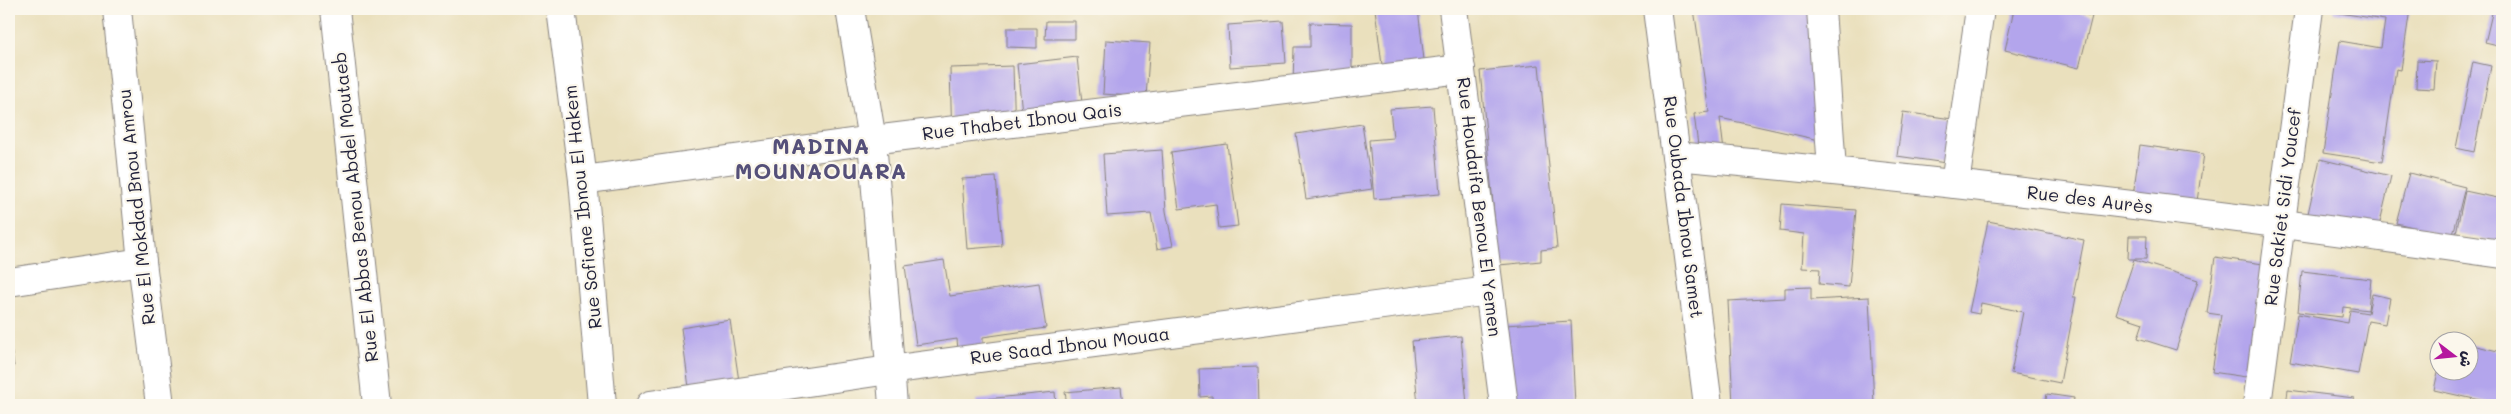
<svg xmlns="http://www.w3.org/2000/svg" width="2511" height="414" viewBox="0 0 2511 414" font-family="Mali,'Playpen Sans Arabic',sans-serif">
<style>
.building{fill:#b3a5ec}
.lines{fill:none;stroke-linecap:round;stroke-linejoin:round}
.street-casing{stroke:#86817c;stroke-width:30}
.street{stroke:#fff;stroke-width:28}
.labels{text-anchor:middle;stroke-width:4.5;stroke-linejoin:round;paint-order:stroke}
.street-label{font-size:18px;fill:#22223b;stroke:#fbf7ec}
.district-label{font-size:22px;font-weight:bold;letter-spacing:1px;fill:#555079;stroke:#fbf7ec}
</style>
<rect width="100%" height="100%" fill="#fbf7ec"/>
<filter id="ink" filterUnits="userSpaceOnUse"><feTurbulence type="fractalNoise" baseFrequency=".02" numOctaves="2"/><feDisplacementMap in="SourceGraphic" scale="10" xChannelSelector="R" yChannelSelector="G"/><feConvolveMatrix kernelMatrix="1 2 1 2 8 2 1 2 1" color-interpolation-filters="sRGB"/></filter>
<filter id="wash" filterUnits="userSpaceOnUse"><feTurbulence type="fractalNoise" baseFrequency=".0096" numOctaves="4" result="noise"/><feDisplacementMap in="SourceGraphic" scale="20" xChannelSelector="R" yChannelSelector="G"/><feGaussianBlur stdDeviation="1.12" result="paint"/><feColorMatrix in="noise" values="0 0 0 0 0 0 0 0 0 0 0 0 0 0 0 0 0 1.4 0 .05"/><feComposite in="paint" operator="in"/></filter>
<g filter="url(#wash)">
<rect width="100%" height="100%" fill="#eae0bd"/>
<g id="blocks">
<g class="building">
<path d="M1375 9H1418L1425 68 1383 73Z"/>
<path d="M1694 9H1812L1828 142 1720 118 1724 151 1699 154 1694 114 1709 112Z"/>
<path d="M2014 9H2063L2092 16 2079 68 2005 50Z"/>
<path d="M2334 9H2410L2401 70 2396 69 2382 162 2323 153 2340 41 2381 48 2385 20 2333 12Z"/>
<path d="M2493 9H2502V47L2485 43Z"/>
<path d="M1046 21H1075V39H1045Z"/>
<path d="M1283 21 1286 63 1230 67 1228 25Z"/>
<path d="M1310 23 1352 24V86L1293 85 1294 47H1310Z"/>
<path d="M1007 28H1037V48L1007 47Z"/>
<path d="M1106 40 1150 43 1146 97 1103 94Z"/>
<path d="M1077 57 1084 122 1064 124 1062 102 1052 104 1054 128 1024 132 1017 64Z"/>
<path d="M2417 60 2436 61 2434 89 2416 88Z"/>
<path d="M2473 62 2491 66 2474 152 2456 148Z"/>
<path d="M1539 65 1557 248 1541 250V261L1499 265 1480 71Z"/>
<path d="M1013 66 1015 137 952 140 950 68Z"/>
<path d="M1433 106 1440 194 1374 199 1369 140 1393 138 1390 109Z"/>
<path d="M1903 112 1952 119 1946 163 1897 156Z"/>
<path d="M1362 124 1372 189 1306 199 1296 134Z"/>
<path d="M1227 144 1238 226 1219 228 1216 204 1179 209 1171 152Z"/>
<path d="M2140 145 2204 154 2197 201 2132 203Z"/>
<path d="M1162 150 1166 211 1173 246 1157 249 1151 213 1107 216 1103 154Z"/>
<path d="M2320 159 2391 176 2377 235 2307 218Z"/>
<path d="M2409 173 2465 187 2449 251 2430 231 2396 223Z"/>
<path d="M996 177 1002 246 967 249 962 179Z"/>
<path d="M2465 191 2502 199V243L2456 233Z"/>
<path d="M1782 204 1856 210 1849 287 1819 284 1820 269 1802 268 1804 234 1780 231Z"/>
<path d="M1988 221 2084 240 2073 297H2076L2060 383 2011 373 2023 312 1981 303 1979 314 1969 312Z"/>
<path d="M2129 236H2147L2146 259H2128Z"/>
<path d="M2215 257 2263 264 2246 377 2212 372 2221 315 2207 313Z"/>
<path d="M944 260 950 296 1039 283 1046 328 983 337V346L958 350 957 339 916 345 905 266Z"/>
<path d="M2134 260 2198 280 2176 350 2138 338 2143 323 2116 314Z"/>
<path d="M2302 271 2371 279 2368 310 2343 307 2342 317 2298 312Z"/>
<path d="M1811 287V300L1869 297 1874 405H1733L1728 301 1785 298V288Z"/>
<path d="M2372 294 2390 298 2385 324 2368 321 2358 374 2290 362 2298 314 2348 323 2350 310 2368 313Z"/>
<path d="M730 320 740 388 690 395 681 328Z"/>
<path d="M1571 321 1575 405H1509L1505 325Z"/>
<path d="M1461 336 1467 405H1418L1412 341Z"/>
<path d="M9 337 14 366 9 367Z"/>
<path d="M2468 344 2502 352 2501 405 2434 390 2438 372H2468Z"/>
<path d="M1258 367 1259 405H1212V396L1200 397 1199 369Z"/>
<path d="M1121 387 1123 405H1067L1065 392Z"/>
<path d="M2288 390 2354 398 2353 405H2286Z"/>
<path d="M1055 392 1056 405H977L976 400Z"/>
<path d="M2047 394 2074 398 2073 405H2045Z"/>
</g>
</g>
</g>
<g filter="url(#ink)">
<use href="#blocks" fill-opacity="0" stroke="#86817c" stroke-width="1"/>
<g class="lines">
<defs>
<g id="street">
<path d="M117 9 142 262 160 405"/>
<path d="M335 9 377 405"/>
<path d="M561 9 583 180 602 405"/>
<path d="M850 9 872 140 893 405"/>
<path d="M1453 9 1504 405"/>
<path d="M1657 9 1708 405"/>
<path d="M1821 9 1832 170"/>
<path d="M1676 156C1953 181 2228 215 2502 254"/>
<path d="M583 180 872 140 1461 69"/>
<path d="M1955 184 1980 9"/>
<path d="M9 282 142 262"/>
<path d="M650 405 889 370 1489 291"/>
<path d="M2257 405 2309 9"/>
</g>
</defs>
<use href="#street" class="street-casing"/>
<use href="#street" class="street"/>
</g>
</g>
<g class="labels">
<g class="street-label">
<text transform="translate(1022 122) rotate(-7)" y="6">Rue Thabet Ibnou Qais</text>
<text transform="translate(2090 200) rotate(7)" y="6">Rue des Aurès</text>
<text transform="translate(137 207) rotate(-96)" y="6">Rue El Mokdad Bnou Amrou</text>
<text transform="translate(356 207) rotate(-96)" y="6">Rue El Abbas Benou Abdel Moutaeb</text>
<text transform="translate(583 207) rotate(-96)" y="6">Rue Sofiane Ibnou El Hakem</text>
<text transform="translate(1479 207) rotate(83)" y="6">Rue Houdaifa Benou El Yemen</text>
<text transform="translate(1683 207) rotate(83)" y="6">Rue Oubada Ibnou Samet</text>
<text transform="translate(2283 207) rotate(-83)" y="6">Rue Sakiet Sidi Youcef</text>
<text transform="translate(1070 346) rotate(-7)" y="6">Rue Saad Ibnou Mouaa</text>
</g>
<g class="district-label">
<text x="821" y="154">MADINA<tspan x="821" dy="25">MOUNAOUARA</tspan></text>
</g>
</g>
<rect width="2511" height="414" fill="none" stroke="#fbf7ec" stroke-width="30"/>
<g transform="translate(2454 356) rotate(106)"><circle r="24" fill="#fbf7ec" stroke="#a4a2a5"/>
<path d="M0-4L9 19L0 12L-9 19Z" fill="#b5179e"/>
<text y="-8" font-size="14" font-weight="bold" text-anchor="middle" fill="#22223b">ش</text>
</g>
</svg>
